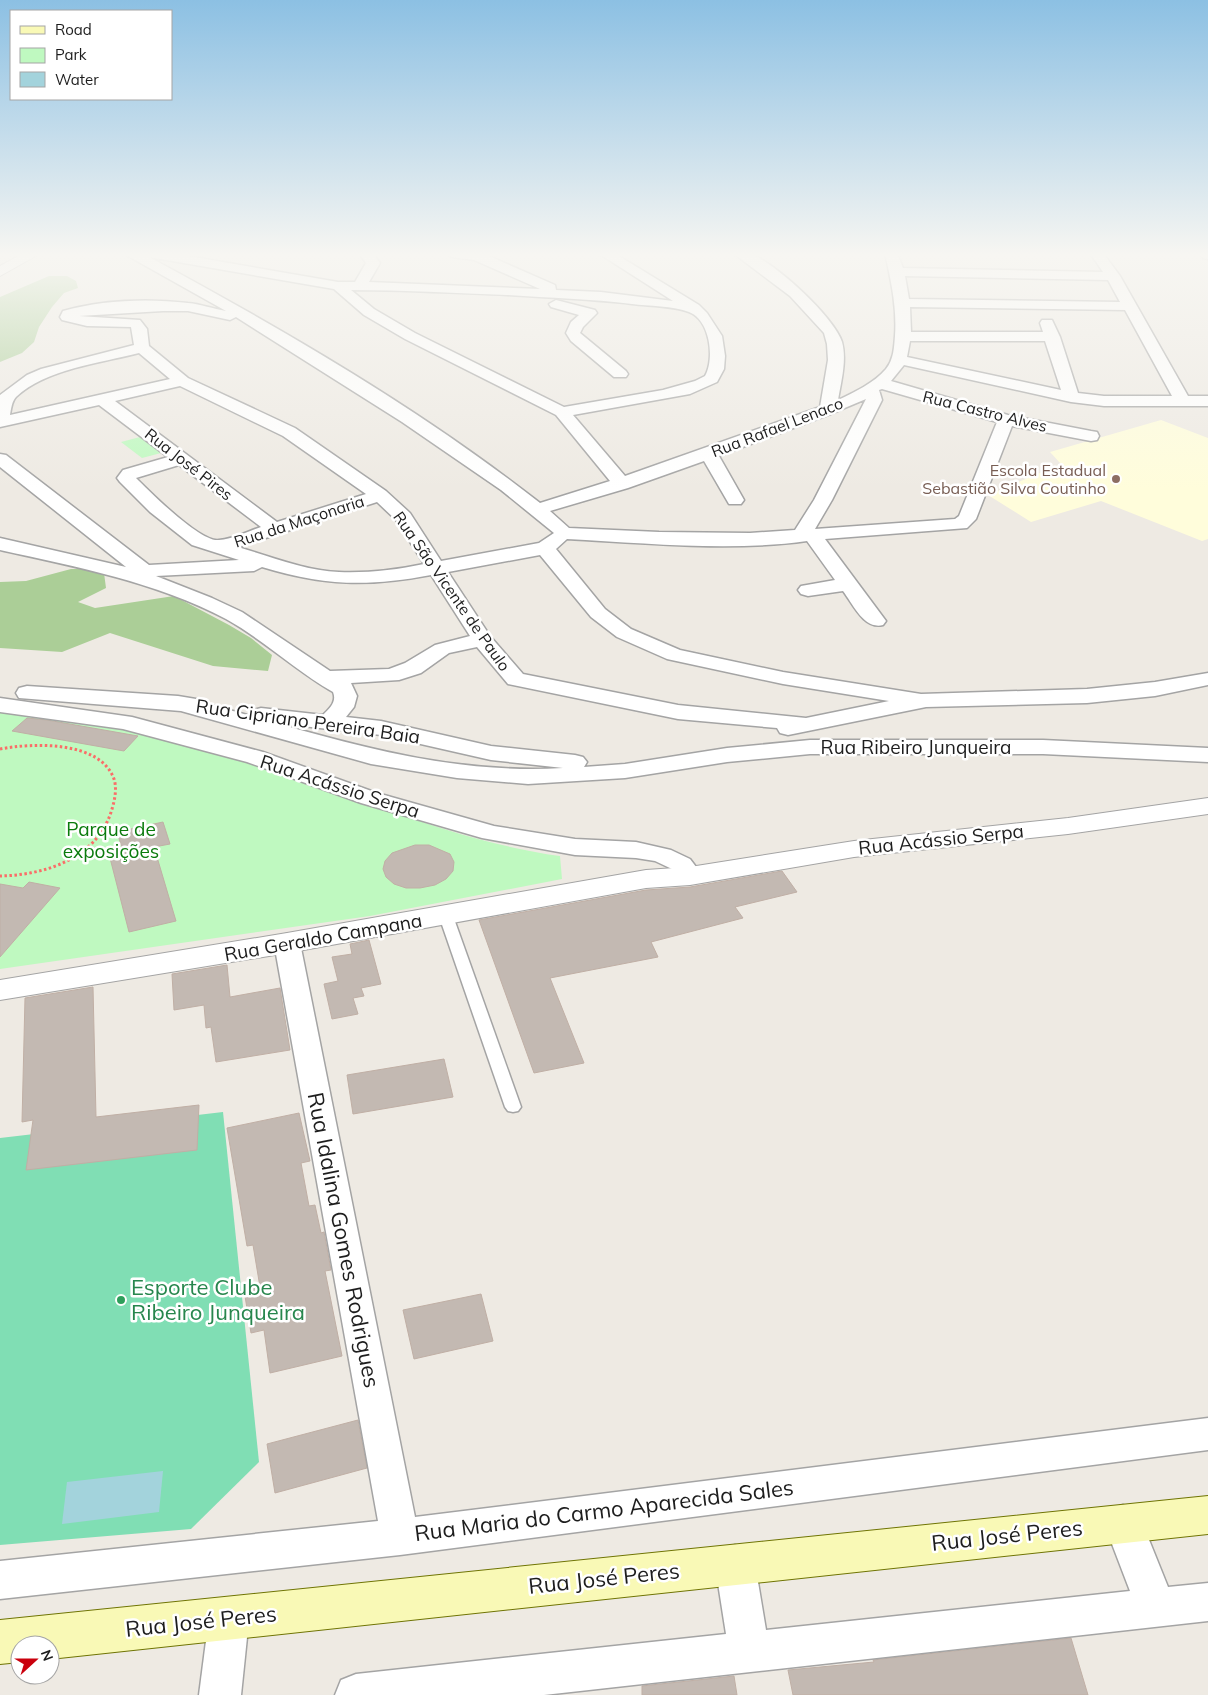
<svg xmlns="http://www.w3.org/2000/svg" width="1208" height="1695" viewBox="0 0 1208 1695" font-family="Mulish,sans-serif">
<style>
.education{fill:#fffddb}
.forest{fill:#abce97}
.park{fill:#bff9c0}
.pitch{fill:#80deb4}
.water{fill:#a3d3dc}
.building{fill:#c3b9b2;stroke:#c0afa5}
.lines{fill:none;stroke-linecap:round;stroke-linejoin:round}
.service-casing{stroke:#a4a4a4;stroke-width:3}
.minor-casing{stroke:#a4a4a4;stroke-width:3}
.tertiary-casing{stroke:#a4a4a4;stroke-width:2}
.secondary-casing{stroke:#6f7404;stroke-width:2}
.path{stroke:#fa6e68;stroke-width:3;stroke-dasharray:2.5 2.5;stroke-linecap:butt}
.service{fill:#fff;fill-rule:evenodd}
.minor{fill:#fff;fill-rule:evenodd}
.tertiary{fill:#fff;fill-rule:evenodd}
.secondary{fill:#f9f9b6;fill-rule:evenodd}
.education-dot{fill:#8d6e63;stroke:#fff;stroke-width:2}
.leisure-dot{fill:#2e9e5b;stroke:#fff;stroke-width:2}
.labels{text-anchor:middle;stroke-width:5;stroke-linejoin:round;paint-order:stroke}
.far-street-label{font-size:16px;fill:#1d1d1d;stroke:#fff}
.far-education-label{font-size:16px;fill:#785e54;stroke:#fff;text-anchor:end}
.street-label{font-size:19px;fill:#1d1d1d;stroke:#fff}
.park-label{font-size:19px;fill:#0b7b0d;stroke:#fff}
.near-street-label{font-size:22px;fill:#1d1d1d;stroke:#fff}
.near-leisure-label{font-size:22px;fill:#27864d;stroke:#fff;text-anchor:start}
</style>
<rect width="100%" height="100%" fill="#eeeae3"/>
<path class="education" d="M1161 420 1208 438V539L1202 541 1101 501 1031 522 988 495 1061 464 1050 452Z"/>
<g class="forest">
<path d="M49 276H67L76 281 78 288 64 293 52 307 39 327 34 342 22 353 0 362V297Z"/>
<path d="M71 569H89L104 573 106 588 78 602 95 608 174 596 229 625 251 638 272 655 268 671 213 666 110 633 62 652 0 648V582L26 581Z"/>
</g>
<g class="park">
<path d="M140 437 161 453 142 458 121 442Z"/>
<path d="M0 708C84 722 168 735 248 761 351 794 452 841 560 856L562 879 370 916 0 969Z"/>
</g>
<path class="pitch" d="M223 1112 259 1462 191 1529 0 1545V1138Z"/>
<path class="water" d="M163 1471 159 1512 62 1524 67 1482Z"/>
<g class="building">
<path d="M27 718 47 720 138 736 124 751 12 731Z"/>
<path d="M163 822 170 844 154 847 176 921 129 932 110 858 124 855 117 832Z"/>
<path d="M415 845H429L450 854 454 862 453 871 446 879 435 885 420 888H406L394 884 386 877 383 869 385 861 392 853Z"/>
<path d="M782 871 797 892 735 907 743 918 651 942 658 957 550 978 584 1063 534 1073 479 920 646 890 690 887Z"/>
<path d="M29 882 60 888 0 957V884L23 888Z"/>
<path d="M369 940 381 984 361 988 364 996 353 998 358 1014 332 1019 324 984 338 981 332 957 352 954 350 944Z"/>
<path d="M227 965 230 997 280 988 290 1050 216 1062 211 1027 206 1028 204 1005 174 1010 172 974Z"/>
<path d="M93 987 96 1117 199 1105 197 1150 26 1170 33 1120 22 1122 25 998Z"/>
<path d="M444 1059 453 1097 353 1114 347 1075Z"/>
<path d="M299 1113 310 1161 301 1163 309 1206 315 1205 321 1233 324 1232 331 1270 325 1271 342 1356 270 1373 264 1330 251 1333 244 1290 260 1287 253 1245 247 1246 227 1128Z"/>
<path d="M481 1294 493 1341 414 1359 403 1310Z"/>
<path d="M358 1420 367 1468 275 1493 267 1444Z"/>
<path d="M1071 1638 1088 1695H793L788 1670 874 1662 873 1660Z"/>
<path d="M734 1676 737 1695H642V1686Z"/>
</g>
<g class="lines">
<defs>
<path id="service" d="M446 912 453 916 521 1107 518 1111 513 1112 508 1111 505 1107 439 916Z"/>
<g id="minor">
<path d="M127 253 145 254V253H171L338 282H355L366 263 359 253H372L380 263 369 282 540 289 474 260 452 257 445 253H482L555 285 556 290 601 292 673 301 598 253H614L699 305 707 313 722 336 725 356 724 369 717 382 690 394 573 415 625 476 820 407 828 360 827 344 824 333 790 296 733 253C737 253 744 251 748 253 773 260 835 318 842 342 847 360 841 382 838 400 855 392 874 383 886 369 894 359 894 347 895 336 897 307 891 281 885 253H897L903 268 1103 272 1090 253H1103L1120 276 1188 396H1208V406H1104L1071 402 904 365 891 381 1008 415 1091 431 1097 432 1099 436 1097 440 1091 441 1012 426 976 519 967 528 825 539 886 621 883 625C864 630 853 604 843 591L808 596 801 594 798 590 801 586 835 580 807 541C731 552 643 543 567 539L556 549 605 609 631 629 680 650 783 672 921 694 1087 689 1155 682 1208 673V685L1155 696 1087 703 926 707 788 735 780 733 777 728 678 719 508 684 477 647 449 653 421 673 399 680 351 683 357 696 354 707 346 717 381 721 491 746 575 755 583 757 587 762 584 767 625 764 727 748 810 740H1043L1208 748V762L1043 754H810L727 762 625 778 528 784 457 778 371 764 181 711 19 698 16 693 19 688 27 686 178 696 202 700 204 703 251 716 253 710 261 708 323 715C330 708 337 702 333 692 296 671 264 640 226 619 156 582 77 567 0 550V538L126 567 0 467V454L6 455 149 565 239 560 192 545 150 512 120 482 117 478 123 470 168 457 99 405 0 427V395L27 375 41 369 134 345 131 327 87 326 62 320 60 317 63 311C101 300 148 298 188 303 201 304 213 309 226 311L128 256ZM149 257 334 289 364 315 405 339 556 415 610 481 540 503C419 408 284 330 149 257ZM905 276 1108 280 1120 302 909 299ZM351 290C403 290 455 293 507 295 549 298 591 299 632 304 648 306 674 306 689 312 710 320 715 358 705 376L695 381 663 390 564 407 415 333 374 309ZM910 307 1125 310 1172 396H1104L1078 393 1060 337 1052 320H1042L1040 323 1043 332H911ZM163 311H188L230 320 236 317 402 422 501 490 554 533 539 543 441 561 410 513 386 491 295 428 188 378 149 346 147 329 140 320 79 316ZM910 341H1045L1061 390 907 357ZM139 353 170 379 10 415C11 409 12 401 16 397 45 369 101 363 139 353ZM180 386 283 436 366 494 277 522 115 401ZM882 389 997 422 959 516 955 519 815 529 832 500 882 400 879 390ZM866 399 814 500 795 530 750 533 659 532 569 528 550 511 628 488 704 461 729 504H741L744 500 719 456 828 415ZM179 465 261 527C248 531 233 539 219 540 201 543 149 491 136 478ZM377 502 396 520 424 564C396 570 368 573 339 572 307 571 269 556 238 547ZM540 555 591 617 617 637 667 659 783 684 889 701 806 718 678 705 523 674 490 636 448 572ZM262 567C324 586 368 587 431 575L470 636 435 645 405 663 389 669 330 671 242 612 212 598 156 576 254 571ZM276 723 381 735 491 760 563 768C464 774 370 750 276 723Z"/>
<path d="M1200 253H1208V259L1203 258Z"/>
<path d="M556 300 595 310 597 313 583 327 580 333 626 371 628 374 626 377H614L571 341 566 333 571 322 579 315 551 307 549 304Z"/>
<path d="M0 698 132 717 263 752 377 793 494 826 575 839 636 842 671 850 690 859 703 876 699 882 690 884 681 882 672 869 655 861 636 858 575 855 482 838 361 803 247 762 123 729 0 712Z"/>
<path d="M287 934 297 937 300 943 415 1517 1208 1418V1450L400 1555 0 1599V1561L378 1521 274 943 277 937Z"/>
<path d="M1123 1505 1137 1510 1168 1587 1208 1583V1621L544 1695H335L341 1680 356 1674 726 1634 715 1564 721 1551 735 1545 749 1551 755 1564 766 1630 1130 1591 1104 1523 1109 1510Z"/>
<path d="M229 1598 243 1604 249 1618 241 1695H199L209 1618 215 1604Z"/>
</g>
<g id="tertiary">
<path d="M24 253H41L0 276V266Z"/>
<path d="M1208 798V814L1068 834 854 857 690 885 646 888 287 953 0 1000V980L287 933 646 870 690 867 854 841 1068 818Z"/>
</g>
<path id="secondary" d="M1208 1496V1534L50 1659V1645H20V1662L0 1664V1620Z"/>
</defs>
<use href="#service" class="service-casing"/>
<use href="#minor" class="minor-casing"/>
<use href="#tertiary" class="tertiary-casing"/>
<use href="#secondary" class="secondary-casing"/>
<path class="path" d="M0 749C32 743 100 740 114 779 117 788 115 799 112 809 98 858 46 875 0 876"/>
<use href="#service" class="service"/>
<use href="#minor" class="minor"/>
<use href="#tertiary" class="tertiary"/>
<use href="#secondary" class="secondary"/>
</g>
<linearGradient id="sky" x2="0" y2="1"><stop stop-color="#8cc0e3"/><stop offset="0.52" stop-color="#f7f6f2"/><stop offset="1" stop-color="#f7f6f2" stop-opacity="0"/></linearGradient>
<rect width="1208" height="490" fill="url(#sky)"/>
<circle class="education-dot" cx="1116" cy="479" r="5"/>
<circle class="leisure-dot" cx="121" cy="1300" r="5"/>
<g class="labels">
<g class="far-street-label">
<text transform="translate(985 411) rotate(14)" y="6">Rua Castro Alves</text>
<text transform="translate(777 427) rotate(-21)" y="6">Rua Rafael Lenaco</text>
<text transform="translate(189 464) rotate(38)" y="6">Rua José Pires</text>
<text transform="translate(299 521) rotate(-18)" y="6">Rua da Maçonaria</text>
<text transform="translate(452 591) rotate(55)" y="6">Rua São Vicente de Paulo</text>
</g>
<g class="far-education-label">
<text x="1106" y="476">Escola Estadual<tspan x="1106" dy="18">Sebastião Silva Coutinho</tspan></text>
</g>
<g class="street-label">
<text transform="translate(308 721) rotate(8)" y="7">Rua Cipriano Pereira Baia</text>
<text x="916" y="754">Rua Ribeiro Junqueira</text>
<text transform="translate(340 786) rotate(18)" y="7">Rua Acássio Serpa</text>
<text transform="translate(941 839) rotate(-6)" y="7">Rua Acássio Serpa</text>
<text transform="translate(323 937) rotate(-10)" y="7">Rua Geraldo Campana</text>
</g>
<g class="park-label">
<text x="111" y="836">Parque de<tspan x="111" dy="22">exposições</tspan></text>
</g>
<g class="near-street-label">
<text transform="translate(344 1240) rotate(79)" y="8">Rua Idalina Gomes Rodrigues</text>
<text transform="translate(604 1510) rotate(-7)" y="8">Rua Maria do Carmo Aparecida Sales</text>
<text transform="translate(1007 1535) rotate(-6)" y="8">Rua José Peres</text>
<text transform="translate(604 1578) rotate(-6)" y="8">Rua José Peres</text>
<text transform="translate(201 1621) rotate(-6)" y="8">Rua José Peres</text>
</g>
<g class="near-leisure-label">
<text x="131" y="1295">Esporte Clube<tspan x="131" dy="25">Ribeiro Junqueira</tspan></text>
</g>
</g>
<rect x="10" y="10" width="162" height="90" fill="#ffffff" stroke="#a5a5a5"/>
<rect x="20" y="26" width="25" height="8" fill="#f9f9b6" stroke="#a5a5a5"/>
<text x="55" y="35" font-size="15" fill="#1d1d1d">Road</text>
<rect x="20" y="48" width="25" height="15" fill="#bff9c0" stroke="#a5a5a5"/>
<text x="55" y="60" font-size="15" fill="#1d1d1d">Park</text>
<rect x="20" y="72" width="25" height="15" fill="#a3d3dc" stroke="#a5a5a5"/>
<text x="55" y="85" font-size="15" fill="#1d1d1d">Water</text>
<g transform="translate(35 1660) rotate(69)"><circle r="24" fill="#ffffff" stroke="#a5a5a5"/>
<path d="M0-4L9 19L0 12L-9 19Z" fill="#ca000d"/>
<text y="-8" font-size="14" font-weight="bold" text-anchor="middle" fill="#1d1d1d">N</text>
</g>
</svg>
